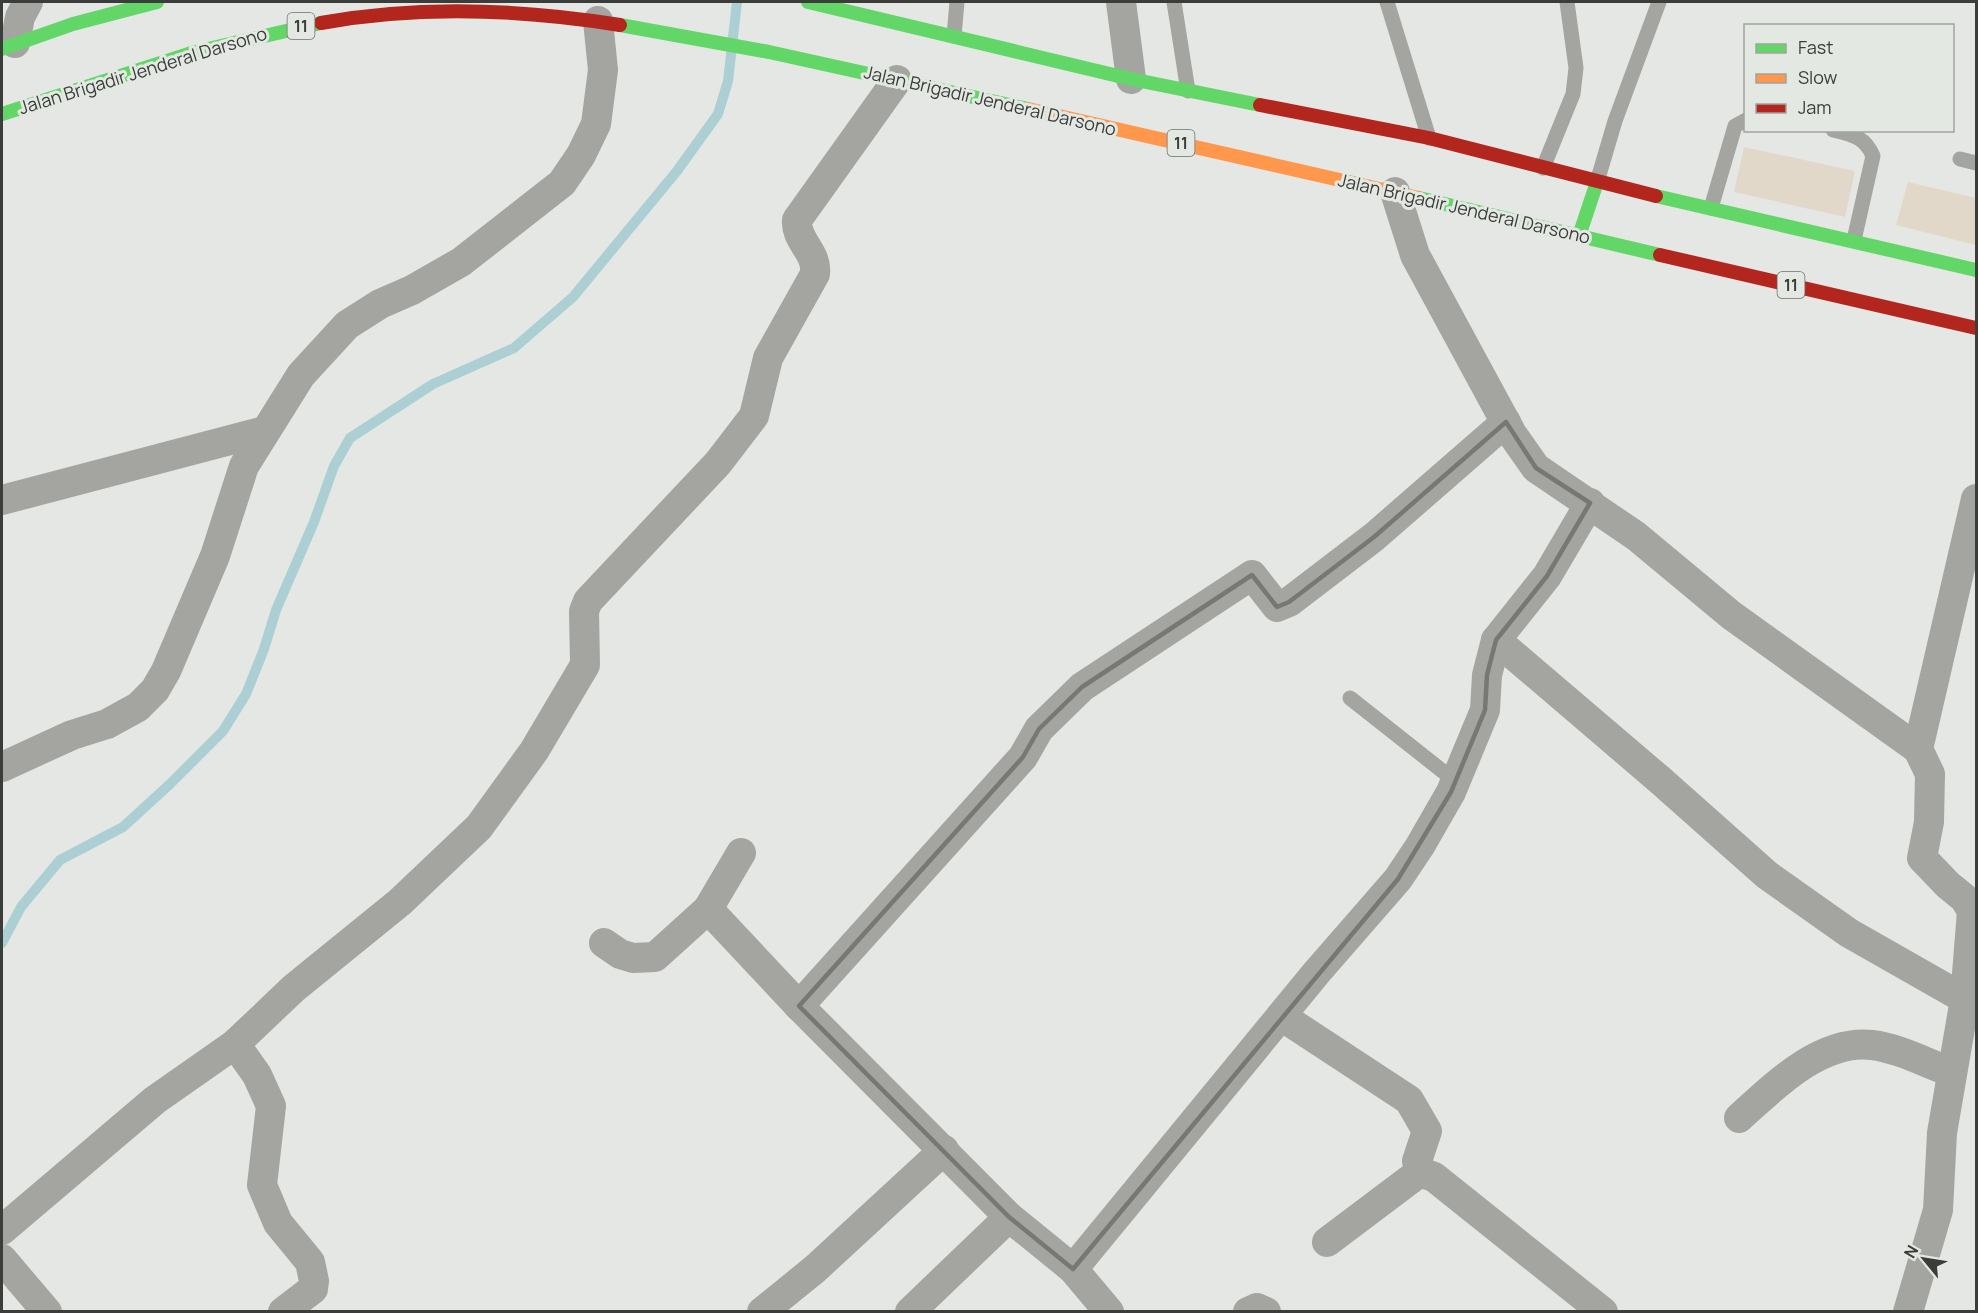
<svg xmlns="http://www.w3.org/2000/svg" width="1978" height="1313" viewBox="0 0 1978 1313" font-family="Manrope,sans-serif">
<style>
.green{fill:#e1d8c9}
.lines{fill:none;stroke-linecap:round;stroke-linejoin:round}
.stream{stroke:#abcfd2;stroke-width:10}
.lane{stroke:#a4a5a0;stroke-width:15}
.street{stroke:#a4a5a0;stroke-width:30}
.fast{stroke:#63d668;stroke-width:14}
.slow{stroke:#ff974d;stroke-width:14}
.jam{stroke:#b3261e;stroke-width:14}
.marked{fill:none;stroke:#767876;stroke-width:4.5;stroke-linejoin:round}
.labels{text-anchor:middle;stroke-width:6;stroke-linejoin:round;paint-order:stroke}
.shield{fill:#e4e8e3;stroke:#6e706d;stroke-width:1.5}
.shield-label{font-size:16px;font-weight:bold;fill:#3b3d3b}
.street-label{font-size:18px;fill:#3b3d3b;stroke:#e4e8e3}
</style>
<rect width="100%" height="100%" fill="#e5e7e4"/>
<g class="green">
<path d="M1744 147 1855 171 1845 217 1734 192Z"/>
<path d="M1908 182 1976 198V245L1896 225Z"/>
</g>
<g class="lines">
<path class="stream" d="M2 943 21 907 60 860 123 827 170 784 223 731 246 694 264 649 276 610 314 522 334 466 350 438 433 384 514 348 573 297 677 171 718 114 728 81 737 2"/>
<g class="lane">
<path d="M1174 2 1188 91"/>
<path d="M1387 2 1429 138"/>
<path d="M954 36 957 2"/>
<path d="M1833 130C1853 135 1865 137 1873 156L1854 240"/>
<path d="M1960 159 1976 163"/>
<path d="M1543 168 1573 94 1576 68 1567 2"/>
<path d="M1597 182 1615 121 1659 2"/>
<path d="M1711 208 1735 126 1746 120"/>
<path d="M1350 698 1450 777 1454 784"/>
</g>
<g class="street">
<path d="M1121 2 1131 79"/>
<path d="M15 43 20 17 28 2"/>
<path d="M1395 192 1415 255 1512 434 1536 468 1636 536 1731 615 1918 749"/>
<path d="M2 500 265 431"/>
<path d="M1496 640 1660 780 1767 875 1849 933 1965 999"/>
<path d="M2 767 72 735 107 724 138 707 155 690 166 671 215 556 244 466 301 375 347 325 380 304 412 290 461 262 562 183 581 155 596 124 603 70 598 21"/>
<path d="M708 909 799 1006 1009 1217 1073 1269 1109 1312"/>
<path d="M604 943 620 954 633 958 655 957 708 909 741 853"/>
<path d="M799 1006 1023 757 1039 729 1082 687 1252 575 1277 607 1289 602 1374 537 1506 422"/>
<path d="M1281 1016 1409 1100 1427 1131 1417 1161 1420 1172 1434 1177 1603 1312"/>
<path d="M235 1044 257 1075 271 1106 262 1185 278 1223 310 1262 314 1281 313 1289 283 1312"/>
<path d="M1739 1118C1774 1086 1821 1039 1872 1045 1898 1048 1926 1063 1951 1072"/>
<path d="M2 1230 155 1100 235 1044 294 988 400 902 479 827 534 751 585 665 584 611 588 601 718 463 754 416 768 358 815 274C818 252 795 241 797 220L897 80"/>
<path d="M1327 1242 1420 1172"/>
<path d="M2 1259 47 1312"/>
<path d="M1073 1269 1317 972 1398 879 1420 846 1451 792 1485 710 1487 675 1496 640 1547 576 1590 503"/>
<path d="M762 1312 815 1269 944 1150"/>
<path d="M910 1312 1009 1217"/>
<path d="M1248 1312 1257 1308 1266 1312"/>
<path d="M1908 1312 1938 1210 1942 1133 1965 999 1972 911 1964 898 1948 885 1922 858 1929 822 1930 774 1918 749 1976 499"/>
</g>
<g class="fast">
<path d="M808 2 1131 79 1260 105"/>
<path d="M620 25 769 52 1028 109"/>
<path d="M2 49 73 24 157 2"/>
<path d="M2 114 195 52 321 23"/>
<path d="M1656 196 1976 270"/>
<path d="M1419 198 1660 255"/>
<path d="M1579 236 1597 182"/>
</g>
<path class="slow" d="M1028 109 1419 198"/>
<g class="jam">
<path d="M321 23C420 5 520 9 620 25"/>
<path d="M1260 105 1429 138 1656 196"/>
<path d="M1660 255 1976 328"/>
</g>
</g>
<path class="marked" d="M1506 422 1536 468 1590 503 1547 576 1496 640 1487 675 1485 710 1451 792 1398 879 1073 1269 1009 1217 799 1006 1023 757 1039 729 1082 687 1252 575 1277 607 1289 602 1374 537Z"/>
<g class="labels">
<g class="shield">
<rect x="287.5" y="13" width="27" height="26" rx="4.5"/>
<rect x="1167.5" y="130" width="27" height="26" rx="4.5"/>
<rect x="1777.5" y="272" width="27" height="26" rx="4.5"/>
</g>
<g class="shield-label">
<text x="301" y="32">11</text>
<text x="1181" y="149">11</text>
<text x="1791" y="291">11</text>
</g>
<g class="street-label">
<text transform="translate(143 71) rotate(-17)" y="6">Jalan Brigadir Jenderal Darsono</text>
<text transform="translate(990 101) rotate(13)" y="6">Jalan Brigadir Jenderal Darsono</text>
<text transform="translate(1464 209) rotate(13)" y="6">Jalan Brigadir Jenderal Darsono</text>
</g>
</g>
<rect width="1978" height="1313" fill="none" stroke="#3b3d3b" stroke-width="6"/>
<rect x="1744" y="24" width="210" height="108" fill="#e4e8e3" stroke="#a0a4a0" stroke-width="1.5"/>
<rect x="1756" y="44" width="30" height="9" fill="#63d668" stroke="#a0a4a0" stroke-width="1.5"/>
<text x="1798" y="54" font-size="18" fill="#3b3d3b">Fast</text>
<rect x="1756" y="74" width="30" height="9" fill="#ff974d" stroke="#a0a4a0" stroke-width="1.5"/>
<text x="1798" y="84" font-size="18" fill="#3b3d3b">Slow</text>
<rect x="1756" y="104" width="30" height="9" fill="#b3261e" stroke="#a0a4a0" stroke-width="1.5"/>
<text x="1798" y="114" font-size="18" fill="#3b3d3b">Jam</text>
<g transform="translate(1924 1259) rotate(300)" stroke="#e4e8e3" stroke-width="4.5" paint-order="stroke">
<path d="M0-4.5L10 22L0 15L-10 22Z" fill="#3b3d3b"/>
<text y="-9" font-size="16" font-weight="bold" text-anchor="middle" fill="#3b3d3b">N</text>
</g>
</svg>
